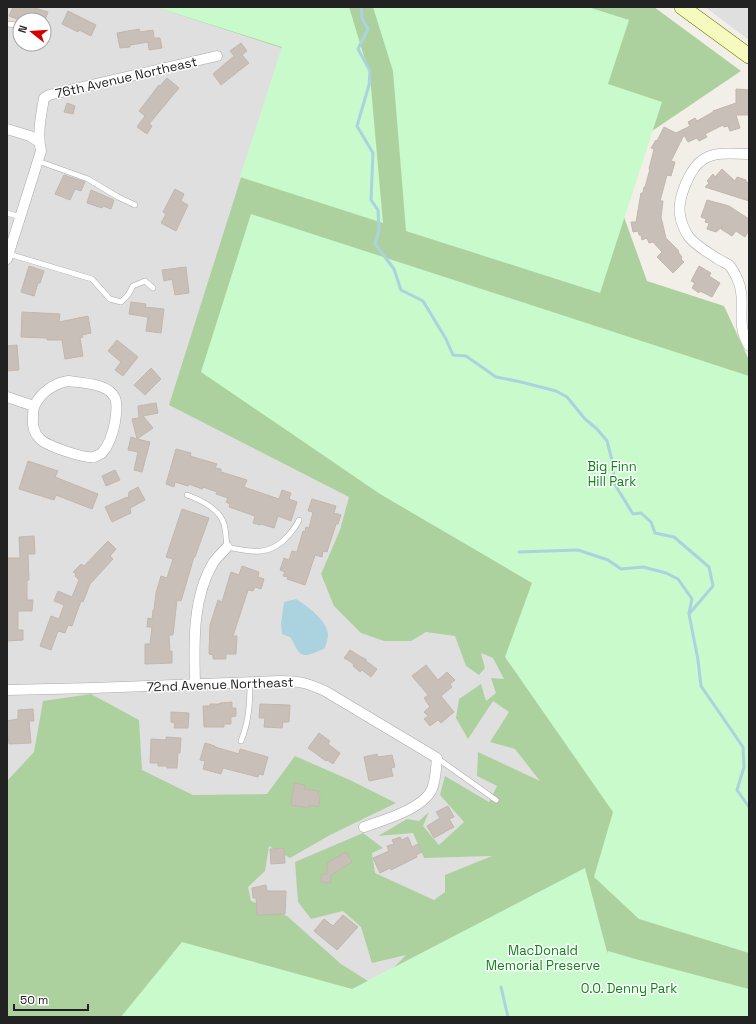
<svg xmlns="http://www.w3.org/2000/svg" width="756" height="1024" viewBox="0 0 756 1024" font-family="'Space Grotesk',sans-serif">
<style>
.residential{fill:#e0dfdf;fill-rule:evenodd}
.forest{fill:#add19e}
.park{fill:#c8facc}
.water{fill:#aad3df}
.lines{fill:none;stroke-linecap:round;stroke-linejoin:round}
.stream{stroke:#aad3df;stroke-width:3}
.building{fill:#c7bfb8;stroke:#c4b6ab}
.service-casing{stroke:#a9a9a9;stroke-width:6}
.minor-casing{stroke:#a9a9a9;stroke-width:11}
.secondary-casing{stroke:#707d05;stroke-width:16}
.service{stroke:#fff;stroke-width:5}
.minor{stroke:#fff;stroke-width:10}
.secondary{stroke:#f7fabf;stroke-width:15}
.labels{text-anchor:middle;stroke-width:3;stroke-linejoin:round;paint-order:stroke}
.street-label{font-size:13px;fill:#222;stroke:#fff}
.park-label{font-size:13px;fill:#0c8416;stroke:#fff}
</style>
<rect width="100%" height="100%" fill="#f2efe9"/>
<g class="residential">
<path d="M7 7H156L282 47 241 177 532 583 585 868 352 989 7 1017ZM20 20H44V44H20Z"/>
<path d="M705 7H749V40Z"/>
</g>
<path class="forest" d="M155 7H654L741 71 652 131 624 217 647 281 724 306 749 360V1017H7V781L34 752 43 701 91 694 139 720 142 770 193 795 267 794 295 756 350 780 396 803 330 835 290 858 269 846 265 871 248 887 251 901 287 916 341 964 376 986 406 955 372 963 361 927 343 911 311 919 298 902 295 862 363 833 383 848 372 853 375 873 434 900 445 892V875L492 856 424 858 413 833 378 836 407 819 419 821 429 812 423 826 439 845 464 822 440 795 445 776 489 802 497 786 477 776 478 752 540 781 515 749 490 742 509 712 493 701 468 739 456 718 459 699 481 684 486 701 496 693 491 678 504 679 493 658 481 653 485 668 479 675 466 666 455 636 426 632 411 641H384L361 633 334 606 321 574 340 530 349 497 169 405 282 48Z"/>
<g class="park">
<path d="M155 7H349L370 76 383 223 240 177 282 47Z"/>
<path d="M373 7H588L629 20 608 84 662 102 600 293 406 231 393 71Z"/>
<path d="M251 214 749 376V953L639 919 594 877 613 812 505 657 532 583 380 494 201 372Z"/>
<path d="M585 868 607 952 606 955 608 951 639 960 749 989V1017H121L182 942 352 989Z"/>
</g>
<path class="water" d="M296 599C307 606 328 621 328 635 328 639 326 644 325 648 318 651 304 660 298 651 295 647 293 641 290 637L282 634 281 624 284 602Z"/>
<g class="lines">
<g class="stream">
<path d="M361 7 362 18 368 29 358 49 370 71 369 85 357 126 373 153 371 200 378 210 379 230 375 244 394 269 401 290 423 301 446 339 453 355 466 356 496 377 521 382 556 391 567 397 585 419 597 429 607 441 613 464 614 483 633 514 641 513 651 522 655 533 674 537 709 567 713 586 689 614 698 660 701 686 743 747 744 767 737 790 749 807"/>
<path d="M519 552 578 550 608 560 621 569 643 567 666 573 678 579 692 599 689 613"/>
<path d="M501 987 508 1017"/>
</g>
</g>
<g class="building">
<path d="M13 7H32L48 12 45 20H20L9 16Z"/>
<path d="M68 11 96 25 91 36 79 30 78 32 62 24Z"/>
<path d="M139 29 140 32 153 30 154 38H160L162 48 149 50 148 42 130 45V47L120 48 117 33Z"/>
<path d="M241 43 247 51 242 55 249 63 221 85 213 74 234 56 230 51Z"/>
<path d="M167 78 179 88 149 124 152 126 147 134 137 127 145 116 139 111 159 85 160 86Z"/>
<path d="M736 89 749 90V115H736L740 128 730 131 728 126 724 127 723 125 705 134 707 137 699 141 697 138 688 142 684 135 671 161 675 162 671 176 667 175 660 201H663L661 217 666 238 679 251 678 252 682 257 681 259 684 262 673 273 657 257 662 252 653 242 649 243 647 238 642 240 641 235H639L638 231 633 232 631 222H636L641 193H643L644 187H645L650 169H649L654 149 651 148 656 140 657 141 664 127 676 133 690 126 688 122 695 118 697 121 713 112V111L736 103Z"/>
<path d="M67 103 75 106 73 114 64 112Z"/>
<path d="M722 169 735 181 737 177 746 180V182L749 183V201L705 187 709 183 707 181 713 174 715 177Z"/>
<path d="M64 175 85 182 81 191 75 189 70 200 55 194Z"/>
<path d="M175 189 184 194 181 201 188 205 176 231 161 223 166 214 163 212Z"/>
<path d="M91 190 114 200 111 209 103 206 102 208 87 203Z"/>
<path d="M707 200 729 206 749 219V230L745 237 736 231 732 236 721 229 722 227 716 232 707 229 709 223 705 222 706 219 701 217Z"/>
<path d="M29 266 44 271 40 283H38L34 296 21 292Z"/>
<path d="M699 266 711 273 709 276 720 283 712 297 700 291 699 293 692 288 695 283 691 281Z"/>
<path d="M186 267 189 293 175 295 172 279 164 281 162 270Z"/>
<path d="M131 302 146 304 145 307 164 309 161 333 146 331 148 317 129 314Z"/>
<path d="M22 312 60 314 59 322 88 316 91 333 82 335 83 337 80 338 83 356 65 359 62 340H47V338L21 337Z"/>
<path d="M117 340 138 357 123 376 115 370 121 362 108 351Z"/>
<path d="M17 345 19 370 7 371V346Z"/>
<path d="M151 368 161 379 145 395 134 385Z"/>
<path d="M156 403 158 413 143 416 153 428 137 439 150 442 142 472 134 470 138 452 128 450 131 437 137 439 132 419 139 418 138 406Z"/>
<path d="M176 449 191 453 190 456 217 464 215 468 221 469V472L247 480 244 487 279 499 282 490 291 493 289 499 297 502 291 521 278 516 274 528 261 524 260 525 253 523 255 516 229 507 230 504 226 502 228 498 216 494 217 492 203 487 202 489 189 484 188 486 175 482 174 487 166 484Z"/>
<path d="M28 461 58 471 55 477 98 494 92 509 56 495 54 500 19 489Z"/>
<path d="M115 470 120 480 106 486 102 476Z"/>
<path d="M138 487 145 500 130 508 131 513 112 522 105 507 127 497 128 499 129 492Z"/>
<path d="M312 499 336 506 334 513 341 515 338 524H336L327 552 323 551 322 557 315 555 305 585 287 579 288 577 283 576 285 572 280 570 284 558 289 560 292 551 297 552 303 531 305 532 306 527 309 528 313 512 308 511Z"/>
<path d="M182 509 209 518 195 557H194L181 601 177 600 173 635H169L170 652 172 651V663L145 664V644H150L152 627H147L148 618 152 619 153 610H154L156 593 161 576 167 578 173 559 166 557Z"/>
<path d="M34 536 35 554H28L29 580H27V600H33L32 611H18V630H23V640L7 641V558H20L19 537Z"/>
<path d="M108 541 116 549 110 556 113 559 90 584 83 602 81 601 72 626 68 625 65 633 58 631 51 650 40 646 51 616 59 619 64 605 54 601 58 591 72 597 79 580 75 576 76 574 73 572 81 564 84 566Z"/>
<path d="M242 566 259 572 258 577 264 579 261 589 255 587 253 591 248 590 233 636H237L236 654H226V659H213V655L209 654 210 625 218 600 222 602 231 572 239 575Z"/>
<path d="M350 650 361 657 366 659V661L377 669 371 677 362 670 360 672 353 666 354 664 344 658Z"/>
<path d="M426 665 438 680 447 672 455 680 450 684 452 687 441 696 454 712 441 723 438 720 430 726 424 719 428 716 424 712 430 707 424 698 428 695 412 676Z"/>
<path d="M232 702V708H236V716L231 717V724H224V727H204L203 706H210V704H219L220 703Z"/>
<path d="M260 704 290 705 289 722H283L282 728 264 727 265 718H259Z"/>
<path d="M33 709 34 721H29L31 743 9 744 8 737H7V721L18 719V710Z"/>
<path d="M171 712 189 713 188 728H174L175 723 171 722Z"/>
<path d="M319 733 330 741 328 744 340 753 333 764 327 760 326 761 308 748Z"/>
<path d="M166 737 181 738 180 753H178L177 768H167V766H158V763H150L151 739 166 740Z"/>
<path d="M205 743 215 746V747L239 754 240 749 268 757 263 775 259 774 258 777 223 768 221 774 203 769 205 761 200 760Z"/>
<path d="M377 754 378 757 392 755 395 767 391 768 393 776 369 781 364 757Z"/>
<path d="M294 783 305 785 304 789 319 791 318 796 320 797 319 807 309 805V808L291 805Z"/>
<path d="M448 806 454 817 449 819 454 827 434 838 427 826 440 818 436 812Z"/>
<path d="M400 837 402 840 408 837 412 847 418 844 422 852 416 855 417 857 391 870 390 868 380 873 373 858 389 851 387 846 394 844 392 840Z"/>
<path d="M284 848 285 863 271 864 270 849Z"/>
<path d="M346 852 352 862 331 875 330 883 321 882V874H327V863Z"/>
<path d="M266 885 267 891H286L285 914 257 915 256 898H253L252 888Z"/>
<path d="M343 915 358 927 337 950 314 931 324 919 333 926Z"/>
</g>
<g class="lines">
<defs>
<g id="service">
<path d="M7 24 18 25"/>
<path d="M38 161 88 179 118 197 135 205"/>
<path d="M7 213 20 217"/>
<path d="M9 254 92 279 110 299 121 302 128 295 133 286 145 281 153 288"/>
<path d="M187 495C201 500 219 508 224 524 226 531 226 540 227 547 252 552 269 557 288 536 292 531 296 527 299 520"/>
<path d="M241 741C249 721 250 703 250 682"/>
<path d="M437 758 496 800"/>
</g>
<g id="minor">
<path d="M7 129 30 136 39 142"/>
<path d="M749 154C735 154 717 151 704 159 690 167 677 199 680 215 681 222 685 232 689 237 696 246 709 253 718 259 721 261 726 263 729 265 732 268 735 274 737 278 748 301 734 322 749 346"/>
<path d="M7 259 41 151C37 134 41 116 44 98L49 95 74 89 217 56"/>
<path d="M68 381C82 383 108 383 115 398 118 405 116 415 115 422 113 433 110 444 102 453 100 454 97 456 94 457 85 459 47 446 40 439 34 433 32 425 33 417 33 413 33 408 35 405 41 392 55 383 68 381Z"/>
<path d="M7 397 34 406"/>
<path d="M195 684C194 644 192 599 213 563 217 557 223 552 227 547"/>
<path d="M7 690 93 688 280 681C300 681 307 683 325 691L437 758C436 767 436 777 433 786 427 808 384 820 364 827"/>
</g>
<path id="secondary" d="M682 7 749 56"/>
</defs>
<use href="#service" class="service-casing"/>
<use href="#minor" class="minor-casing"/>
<use href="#secondary" class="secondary-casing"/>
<use href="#service" class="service"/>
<use href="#minor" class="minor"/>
<use href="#secondary" class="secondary"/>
</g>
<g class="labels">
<g class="street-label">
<text transform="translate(126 77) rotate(-13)" y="5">76th Avenue Northeast</text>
<text transform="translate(220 684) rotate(-2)" y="5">72nd Avenue Northeast</text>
</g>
<g class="park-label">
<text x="612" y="471">Big Finn<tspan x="612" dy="15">Hill Park</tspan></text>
<text x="543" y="955">MacDonald<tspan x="543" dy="15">Memorial Preserve</tspan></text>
<text x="629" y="993">O.O. Denny Park</text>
</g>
</g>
<rect width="756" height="1024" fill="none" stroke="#222222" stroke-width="16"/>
<g transform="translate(32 32) rotate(287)"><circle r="19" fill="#ffffff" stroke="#a7a7a7"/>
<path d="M0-3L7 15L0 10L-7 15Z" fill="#d40000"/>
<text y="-6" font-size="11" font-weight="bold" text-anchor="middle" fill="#222222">N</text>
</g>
<path d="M14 1004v6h74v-6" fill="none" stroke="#222222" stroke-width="2"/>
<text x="20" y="1004" font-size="12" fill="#222222" stroke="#ffffff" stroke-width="3" paint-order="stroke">50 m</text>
</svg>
